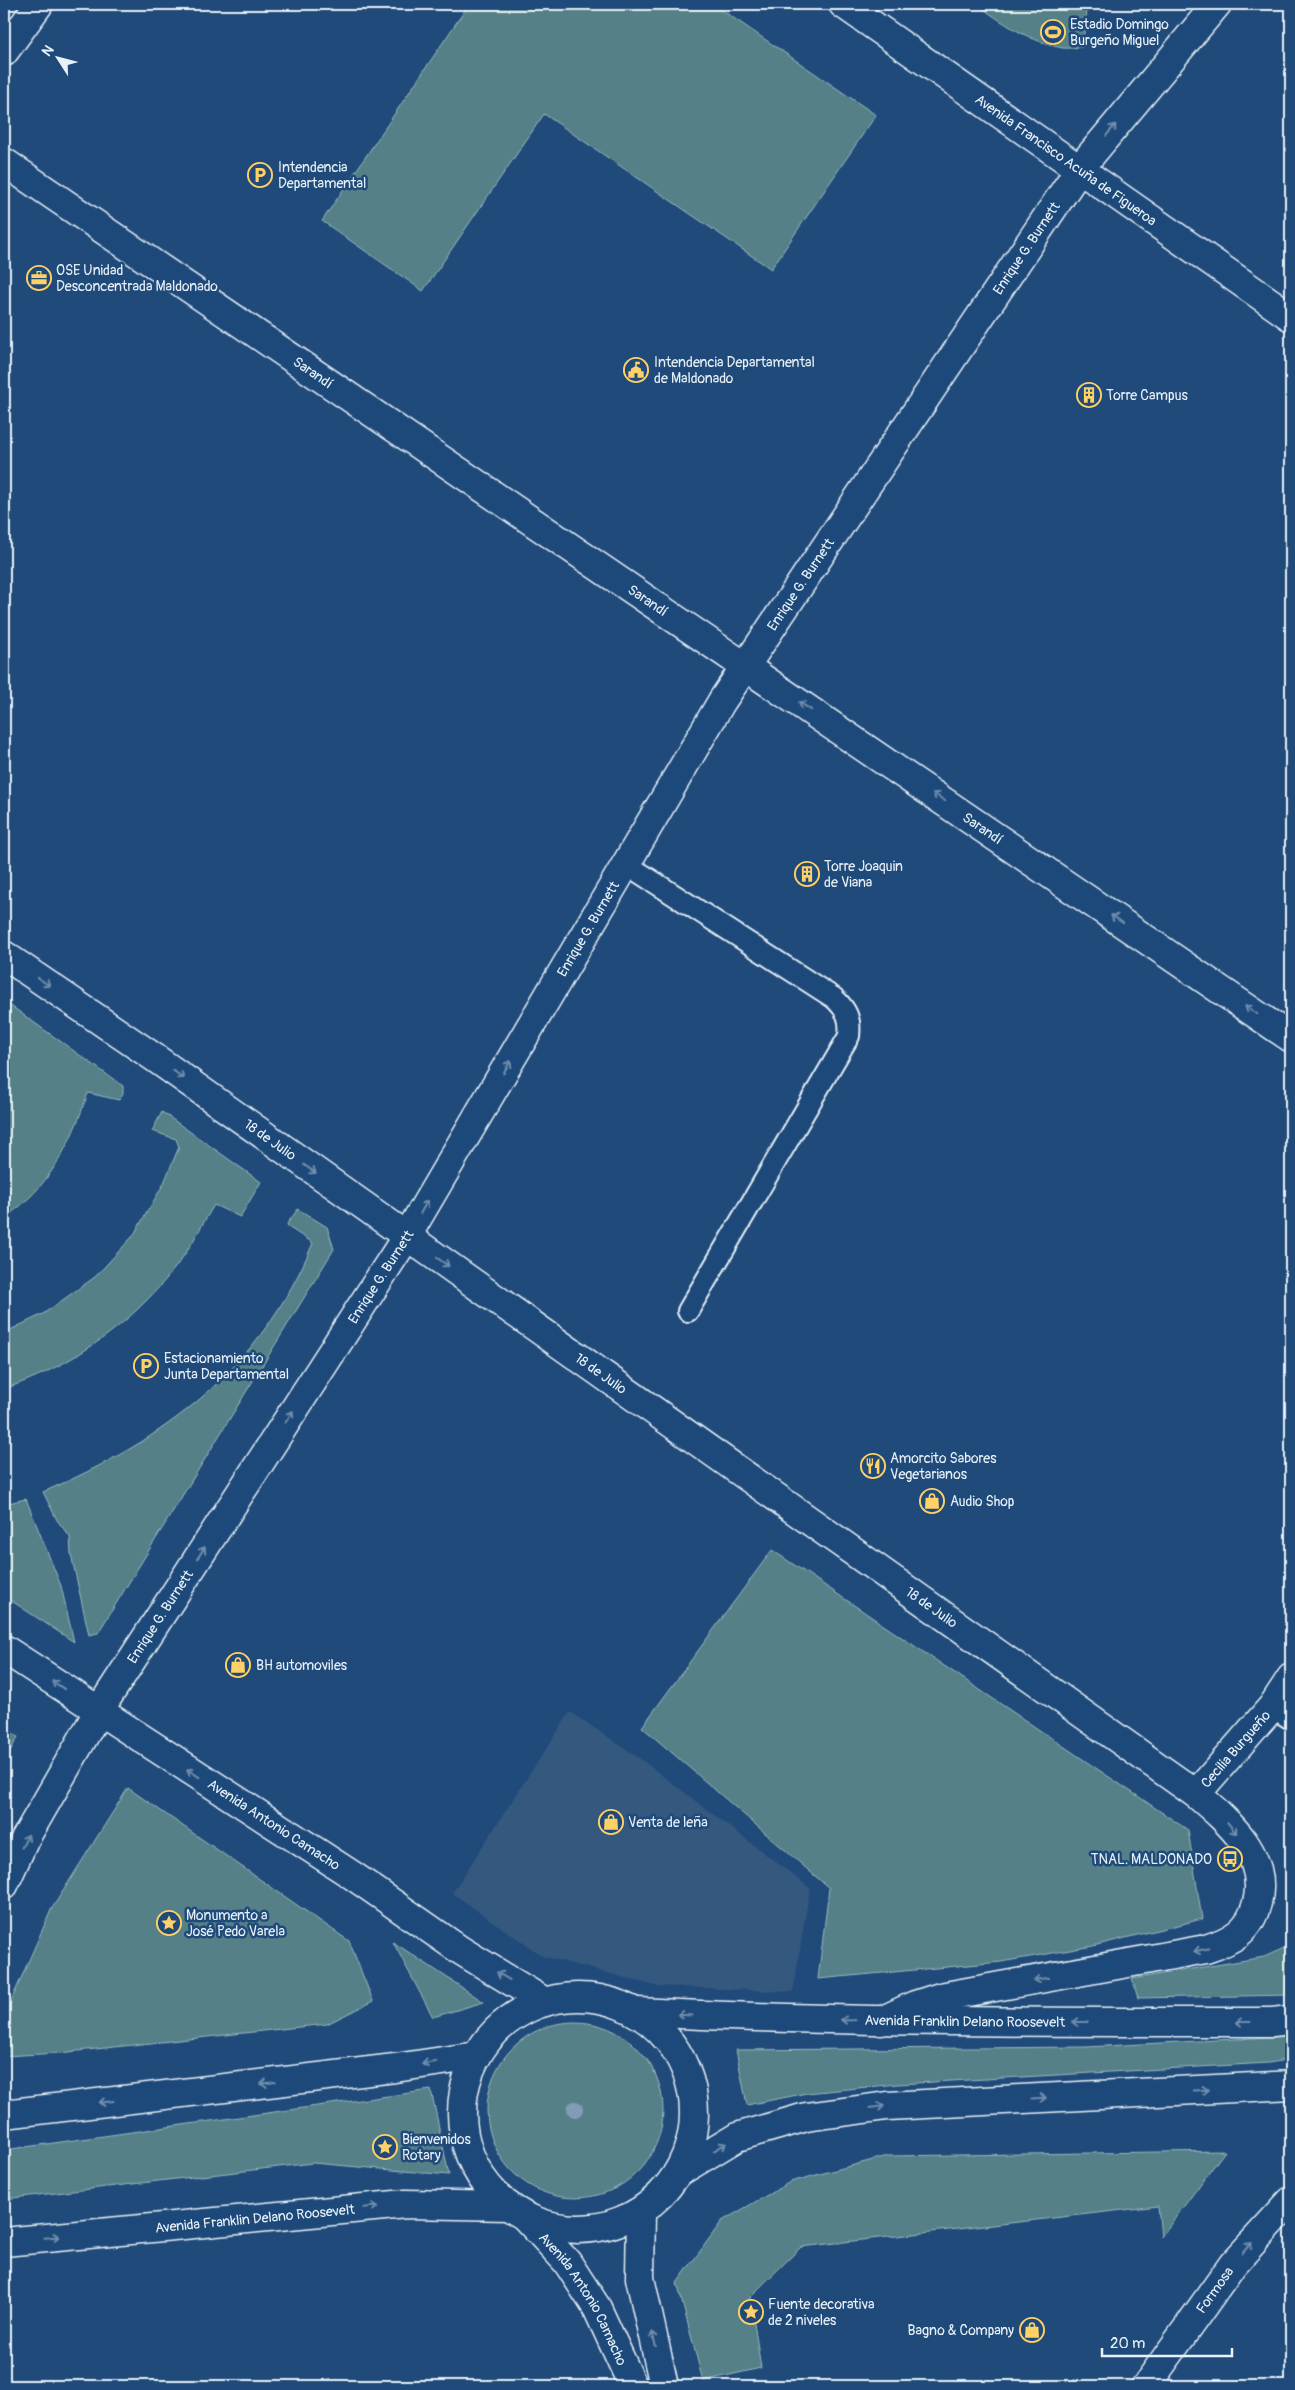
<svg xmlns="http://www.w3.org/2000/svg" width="1295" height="2390" viewBox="0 0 1295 2390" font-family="Pangolin,sans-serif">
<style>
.built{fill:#34587e}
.green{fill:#558087;stroke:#9eb8c0}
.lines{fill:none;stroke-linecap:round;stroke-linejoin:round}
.lane-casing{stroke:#e8f1f8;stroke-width:24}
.street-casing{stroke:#e8f1f8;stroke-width:31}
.secondary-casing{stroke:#e8f1f8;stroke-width:31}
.lane{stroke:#1f4a7a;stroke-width:20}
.street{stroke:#1f4a7a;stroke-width:28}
.secondary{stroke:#1f4a7a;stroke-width:28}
.tree{fill:#819cb6}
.oneway{stroke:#6f8dac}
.labels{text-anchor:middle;stroke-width:5;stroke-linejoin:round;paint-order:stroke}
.poi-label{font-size:14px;fill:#e8f1f8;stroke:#1f4a7a;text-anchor:start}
.street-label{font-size:14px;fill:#e8f1f8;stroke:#1f4a7a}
</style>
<rect width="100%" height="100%" fill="#1f4a7a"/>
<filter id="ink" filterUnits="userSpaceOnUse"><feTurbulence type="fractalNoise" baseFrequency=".02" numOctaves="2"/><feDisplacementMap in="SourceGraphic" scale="10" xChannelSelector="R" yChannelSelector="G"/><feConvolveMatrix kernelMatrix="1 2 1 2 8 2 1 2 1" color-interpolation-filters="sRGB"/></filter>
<g filter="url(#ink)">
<path class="built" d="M570 1712 638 1757 810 1888 793 1992 656 1986 542 1956 452 1893Z"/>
<g class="green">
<path d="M469 4H713L876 115 771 269 544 114 423 291 322 221Z"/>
<path d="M977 4H1088L1082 47C1076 47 1069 49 1063 48 1033 43 1000 22 977 4Z"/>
<path d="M4 1001 123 1086V1094L119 1100 88 1093C71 1143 50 1188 4 1218Z"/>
<path d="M162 1112 261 1182 240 1217 214 1205C204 1221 195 1239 185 1254 141 1318 76 1365 4 1389V1333L43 1314 95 1277 133 1236 163 1185 179 1147 176 1139 152 1131Z"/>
<path d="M298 1209 327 1227 334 1249 98 1633 89 1635 71 1554 70 1537 57 1520 43 1492C166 1440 260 1369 313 1243L288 1227 287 1224Z"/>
<path d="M26 1499 61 1586 74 1642 4 1596V1504Z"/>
<path d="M772 1550 1188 1830 1202 1919 1093 1946 1001 1962 818 1979 829 1888 642 1727Z"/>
<path d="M4 1727 18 1737 4 1762Z"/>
<path d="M128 1788 349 1941 373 2001 327 2024 59 2053 4 2056V2017L51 1910Z"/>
<path d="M393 1942 484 2002 433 2017Z"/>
<path d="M1291 1945V1995L1138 1998 1132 1979 1264 1957Z"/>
<circle cx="575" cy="2110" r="88"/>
<path d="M1291 2036V2059L1269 2063 898 2084 807 2093 747 2105 736 2050 1086 2047Z"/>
<path d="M431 2090 449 2175 313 2163 4 2199V2150Z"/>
<path d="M1225 2151 1161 2237 1158 2206 801 2247 750 2297 761 2368 703 2381 677 2283 722 2221 790 2182 888 2156Z"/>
</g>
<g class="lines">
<defs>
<g id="lane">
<path d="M626 864 834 998C847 1010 851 1019 849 1036L688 1311"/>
<path d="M1272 1707 1291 1719"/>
</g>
<g id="street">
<path d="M4 52 39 4"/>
<path id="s1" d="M4 955 155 1058 1196 1794"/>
<path id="s2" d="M1146 2386 1233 2264 1291 2201"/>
</g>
<g id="secondary">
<path id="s3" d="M843 4 1291 317"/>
<path id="s4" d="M4 162 1291 1038"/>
<path id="s5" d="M4 1649 352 1875 460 1950 545 2002"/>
<path id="s6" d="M4 1885 25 1839 98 1712 407 1236 722 701 1080 168 1217 4"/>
<circle cx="578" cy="2113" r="116"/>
<path id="s7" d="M637 2012C849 2023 1060 2022 1272 2022L1291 2020"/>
<path id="s8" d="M881 2021 915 2005 940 1997 1206 1949C1231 1941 1250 1931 1257 1903 1269 1856 1229 1822 1196 1794L1272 1707 1291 1678"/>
<path d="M4 2114 395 2068 477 2056"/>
<path d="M679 2172 737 2137 806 2117 887 2106 1291 2085"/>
<path d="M641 2211 640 2278 664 2386"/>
<path id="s9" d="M526 2218 567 2262 597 2308 633 2386"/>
<path id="s10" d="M4 2242 406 2204 508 2206"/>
</g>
</defs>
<use href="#lane" class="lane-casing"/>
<use href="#street" class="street-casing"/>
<use href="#secondary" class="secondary-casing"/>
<use href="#lane" class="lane"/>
<use href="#street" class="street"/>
<use href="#secondary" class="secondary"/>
</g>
<circle class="tree" cx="575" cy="2109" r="8"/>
<defs><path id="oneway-shaft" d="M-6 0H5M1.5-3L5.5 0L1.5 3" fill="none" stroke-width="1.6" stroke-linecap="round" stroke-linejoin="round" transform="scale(1.25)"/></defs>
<g class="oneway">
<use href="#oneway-shaft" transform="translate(1111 130) rotate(-50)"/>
<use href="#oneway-shaft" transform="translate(805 706) rotate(-146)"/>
<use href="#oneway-shaft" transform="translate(939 797) rotate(-146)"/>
<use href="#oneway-shaft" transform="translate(1117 919) rotate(-146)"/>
<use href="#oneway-shaft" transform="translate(44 982) rotate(34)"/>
<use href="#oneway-shaft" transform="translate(1251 1010) rotate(-146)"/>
<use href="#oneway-shaft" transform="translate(507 1067) rotate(-60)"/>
<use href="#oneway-shaft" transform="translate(178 1074) rotate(35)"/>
<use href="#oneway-shaft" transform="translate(310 1169) rotate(35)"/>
<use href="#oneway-shaft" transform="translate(424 1207) rotate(-60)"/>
<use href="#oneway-shaft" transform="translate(443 1262) rotate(35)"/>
<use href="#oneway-shaft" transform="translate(289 1417) rotate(-57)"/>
<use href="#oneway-shaft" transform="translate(201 1553) rotate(-57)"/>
<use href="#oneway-shaft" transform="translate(58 1685) rotate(-146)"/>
<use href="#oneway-shaft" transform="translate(193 1773) rotate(-147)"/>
<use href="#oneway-shaft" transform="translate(1232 1828) rotate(51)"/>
<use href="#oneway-shaft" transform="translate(25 1841) rotate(-63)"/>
<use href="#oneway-shaft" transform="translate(1201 1950) rotate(168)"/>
<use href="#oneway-shaft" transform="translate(503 1976) rotate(-149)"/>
<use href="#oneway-shaft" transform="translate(1041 1979) rotate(170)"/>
<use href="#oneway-shaft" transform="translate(685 2015) rotate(-177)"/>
<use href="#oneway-shaft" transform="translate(848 2020) rotate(-179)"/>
<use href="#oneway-shaft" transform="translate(1080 2022) rotate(-180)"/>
<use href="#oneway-shaft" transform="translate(1243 2022) rotate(-180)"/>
<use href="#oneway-shaft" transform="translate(429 2063) rotate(171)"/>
<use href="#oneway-shaft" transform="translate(268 2083) rotate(173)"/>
<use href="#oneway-shaft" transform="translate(1201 2090) rotate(-3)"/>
<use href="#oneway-shaft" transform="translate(1039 2098) rotate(-3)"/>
<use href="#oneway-shaft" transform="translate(106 2102) rotate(173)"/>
<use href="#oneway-shaft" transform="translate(877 2107) rotate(-8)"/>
<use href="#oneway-shaft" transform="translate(720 2147) rotate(-31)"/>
<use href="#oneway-shaft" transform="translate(371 2207) rotate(-6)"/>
<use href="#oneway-shaft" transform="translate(52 2237) rotate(-5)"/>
<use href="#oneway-shaft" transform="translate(1247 2248) rotate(-47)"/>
<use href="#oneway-shaft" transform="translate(654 2339) rotate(-103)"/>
</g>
</g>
<defs>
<symbol id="stadium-ring" viewBox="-11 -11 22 22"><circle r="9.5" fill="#1f4a7a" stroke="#ffd166" stroke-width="1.5"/><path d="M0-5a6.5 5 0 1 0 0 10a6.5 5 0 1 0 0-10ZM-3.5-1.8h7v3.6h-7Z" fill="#ffd166"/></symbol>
<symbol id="parking-ring" viewBox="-11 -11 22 22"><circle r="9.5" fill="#1f4a7a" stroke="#ffd166" stroke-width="1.5"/><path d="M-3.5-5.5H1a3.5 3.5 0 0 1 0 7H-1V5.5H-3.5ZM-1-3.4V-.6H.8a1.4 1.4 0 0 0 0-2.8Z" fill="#ffd166"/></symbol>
<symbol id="office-ring" viewBox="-11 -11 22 22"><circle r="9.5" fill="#1f4a7a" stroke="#ffd166" stroke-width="1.5"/><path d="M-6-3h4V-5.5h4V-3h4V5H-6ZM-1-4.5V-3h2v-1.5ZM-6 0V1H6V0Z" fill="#ffd166"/></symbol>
<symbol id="civic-ring" viewBox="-11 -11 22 22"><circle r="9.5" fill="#1f4a7a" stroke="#ffd166" stroke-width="1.5"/><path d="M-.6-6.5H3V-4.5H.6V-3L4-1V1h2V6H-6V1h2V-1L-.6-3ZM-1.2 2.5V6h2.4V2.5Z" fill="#ffd166"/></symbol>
<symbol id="building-ring" viewBox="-11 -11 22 22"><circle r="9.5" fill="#1f4a7a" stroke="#ffd166" stroke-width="1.5"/><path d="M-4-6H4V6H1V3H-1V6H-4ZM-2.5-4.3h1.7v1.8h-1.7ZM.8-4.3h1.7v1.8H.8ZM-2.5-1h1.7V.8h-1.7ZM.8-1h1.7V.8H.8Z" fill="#ffd166"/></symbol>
<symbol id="restaurant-ring" viewBox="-11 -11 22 22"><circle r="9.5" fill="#1f4a7a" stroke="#ffd166" stroke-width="1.5"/><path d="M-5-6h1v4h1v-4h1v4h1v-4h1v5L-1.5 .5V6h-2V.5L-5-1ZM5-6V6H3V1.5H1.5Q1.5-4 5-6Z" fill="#ffd166"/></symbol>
<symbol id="shop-ring" viewBox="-11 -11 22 22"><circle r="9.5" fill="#1f4a7a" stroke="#ffd166" stroke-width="1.5"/><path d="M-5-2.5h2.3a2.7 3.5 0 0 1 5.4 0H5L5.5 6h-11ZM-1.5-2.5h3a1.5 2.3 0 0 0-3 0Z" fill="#ffd166"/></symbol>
<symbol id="bus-ring" viewBox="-11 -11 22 22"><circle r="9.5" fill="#1f4a7a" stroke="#ffd166" stroke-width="1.5"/><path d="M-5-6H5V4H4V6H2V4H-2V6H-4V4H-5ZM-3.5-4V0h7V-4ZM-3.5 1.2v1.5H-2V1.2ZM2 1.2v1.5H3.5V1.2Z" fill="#ffd166"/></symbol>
<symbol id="sight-ring" viewBox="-11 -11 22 22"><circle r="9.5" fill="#1f4a7a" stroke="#ffd166" stroke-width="1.5"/><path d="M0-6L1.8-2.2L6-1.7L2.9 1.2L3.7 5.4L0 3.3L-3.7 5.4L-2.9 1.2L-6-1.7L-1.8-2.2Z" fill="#ffd166"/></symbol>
</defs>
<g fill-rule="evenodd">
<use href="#stadium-ring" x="1039" y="18" width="28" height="28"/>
<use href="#parking-ring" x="246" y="161" width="28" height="28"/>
<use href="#office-ring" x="25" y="264" width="28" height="28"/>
<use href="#civic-ring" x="622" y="356" width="28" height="28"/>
<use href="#building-ring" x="1075" y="381" width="28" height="28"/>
<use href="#building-ring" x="793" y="860" width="28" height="28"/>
<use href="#parking-ring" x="132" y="1352" width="28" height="28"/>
<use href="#restaurant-ring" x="859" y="1452" width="28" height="28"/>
<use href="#shop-ring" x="918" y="1487" width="28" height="28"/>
<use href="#shop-ring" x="224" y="1651" width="28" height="28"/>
<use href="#shop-ring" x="597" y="1808" width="28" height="28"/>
<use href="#bus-ring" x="1216" y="1845" width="28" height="28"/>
<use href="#sight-ring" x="155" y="1909" width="28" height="28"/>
<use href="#sight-ring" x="371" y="2133" width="28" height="28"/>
<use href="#sight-ring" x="737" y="2298" width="28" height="28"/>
<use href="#shop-ring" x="1018" y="2316" width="28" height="28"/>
</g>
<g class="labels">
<g class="poi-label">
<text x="1070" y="29">Estadio Domingo<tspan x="1070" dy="16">Burgeño Miguel</tspan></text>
<text x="278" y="172">Intendencia<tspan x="278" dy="16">Departamental</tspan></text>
<text x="56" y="275">OSE Unidad<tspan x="56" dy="16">Desconcentrada Maldonado</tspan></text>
<text x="654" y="367">Intendencia Departamental<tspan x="654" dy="16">de Maldonado</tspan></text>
<text x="1106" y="400">Torre Campus</text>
<text x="824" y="871">Torre Joaquin<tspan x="824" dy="16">de Viana</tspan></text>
<text x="164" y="1363">Estacionamiento<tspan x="164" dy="16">Junta Departamental</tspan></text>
<text x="890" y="1463">Amorcito Sabores<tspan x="890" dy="16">Vegetarianos</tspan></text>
<text x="950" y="1506">Audio Shop</text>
<text x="256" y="1670">BH automoviles</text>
<text x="628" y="1827">Venta de leña</text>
<text x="1212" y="1864" text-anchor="end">TNAL. MALDONADO</text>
<text x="186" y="1920">Monumento a<tspan x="186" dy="16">José Pedo Varela</tspan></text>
<text x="402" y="2144">Bienvenidos<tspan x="402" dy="16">Rotary</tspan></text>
<text x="768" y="2309">Fuente decorativa<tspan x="768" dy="16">de 2 niveles</tspan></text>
<text x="1014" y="2335" text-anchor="end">Bagno &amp; Company</text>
</g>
<g class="street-label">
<text dy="5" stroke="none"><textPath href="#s3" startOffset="272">Avenida Francisco Acuña de Figueroa</textPath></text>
<text dy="5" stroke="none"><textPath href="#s6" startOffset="1931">Enrique G. Burnett</textPath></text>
<text dy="5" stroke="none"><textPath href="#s4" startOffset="374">Sarandí</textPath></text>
<text dy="5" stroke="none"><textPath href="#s6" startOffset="1526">Enrique G. Burnett</textPath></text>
<text dy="5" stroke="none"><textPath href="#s4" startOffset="779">Sarandí</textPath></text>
<text dy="5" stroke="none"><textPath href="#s4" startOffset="1184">Sarandí</textPath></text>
<text dy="5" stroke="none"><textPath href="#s6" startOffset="1121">Enrique G. Burnett</textPath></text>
<text dy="5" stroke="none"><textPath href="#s1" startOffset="324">18 de Julio</textPath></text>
<text dy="5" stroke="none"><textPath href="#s6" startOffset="716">Enrique G. Burnett</textPath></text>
<text dy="5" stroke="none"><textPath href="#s1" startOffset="729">18 de Julio</textPath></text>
<text dy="5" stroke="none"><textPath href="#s1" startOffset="1134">18 de Julio</textPath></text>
<text dy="5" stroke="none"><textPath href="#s6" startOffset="311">Enrique G. Burnett</textPath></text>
<text dy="5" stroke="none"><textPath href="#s8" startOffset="599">Cecilia Burgueño</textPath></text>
<text dy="5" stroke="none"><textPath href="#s5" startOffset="322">Avenida Antonio Camacho</textPath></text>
<text dy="5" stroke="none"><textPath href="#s7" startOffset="328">Avenida Franklin Delano Roosevelt</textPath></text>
<text dy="5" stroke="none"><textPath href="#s10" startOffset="252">Avenida Franklin Delano Roosevelt</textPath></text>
<text dy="5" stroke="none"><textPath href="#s2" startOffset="118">Formosa</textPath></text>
<text dy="5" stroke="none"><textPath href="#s9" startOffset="100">Avenida Antonio Camacho</textPath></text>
</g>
</g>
<rect width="1295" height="2390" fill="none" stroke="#1f4a7a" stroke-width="20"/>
<rect x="10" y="10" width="1275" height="2370" fill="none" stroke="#e8f1f8" stroke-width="2" filter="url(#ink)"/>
<g transform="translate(58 58) rotate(306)" stroke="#1f4a7a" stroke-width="4" paint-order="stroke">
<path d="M0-4L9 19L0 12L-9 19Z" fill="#e8f1f8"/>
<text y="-8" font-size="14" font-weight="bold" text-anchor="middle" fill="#e8f1f8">N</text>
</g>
<path d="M1102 2348v8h130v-8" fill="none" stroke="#e8f1f8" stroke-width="2.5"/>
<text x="1110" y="2348" font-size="15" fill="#e8f1f8" stroke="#1f4a7a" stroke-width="4" paint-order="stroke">20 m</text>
</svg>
